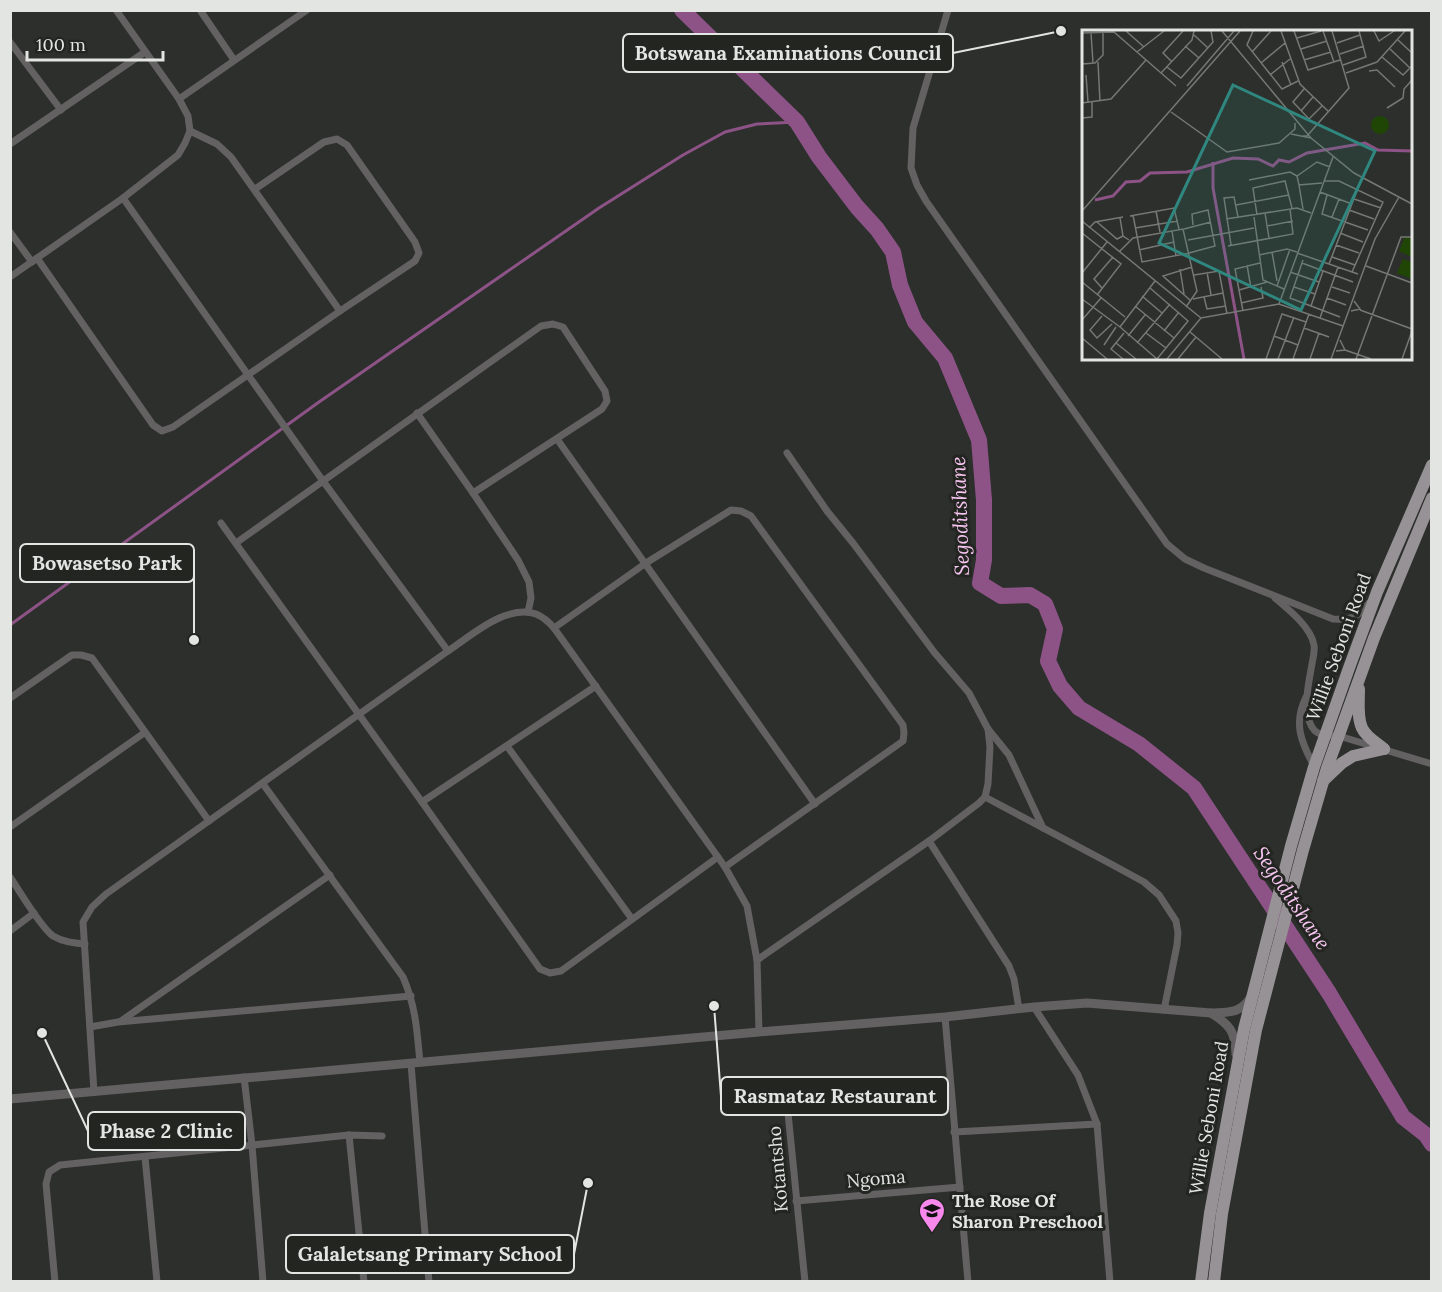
<svg xmlns="http://www.w3.org/2000/svg" width="1442" height="1292" viewBox="0 0 1442 1292" font-family="Lora,serif">
<style>
.lines{fill:none;stroke-linecap:round;stroke-linejoin:round}
.stream{stroke:#8d5387;stroke-width:3}
.river{stroke:#8d5387;stroke-width:16}
.minor{stroke:#636162;stroke-width:7}
.tertiary{stroke:#636162;stroke-width:9}
.primary{stroke:#969295;stroke-width:12}
.labels{text-anchor:middle;stroke-width:6;stroke-linejoin:round;paint-order:stroke}
.street-label{font-size:18px;fill:#e3e5e2;stroke:#232521}
.poi-label{font-size:18px;font-weight:bold;fill:#e3e5e2;stroke:#232521;text-anchor:start}
.water-label{font-size:20px;font-style:italic;fill:#f8c6f2;stroke:#232521}
.inset-river{fill:none;stroke:#8d5387;stroke-width:3}
.inset-road{fill:none;stroke:#757874;stroke-width:1.5}
.view{fill:#2f877f;fill-opacity:0.15;stroke:#2f877f;stroke-width:3}
.inset-edge{fill:none;stroke:#e3e5e2;stroke-width:3}
.leader{fill:none;stroke:#e3e5e2;stroke-width:2}
.callout-dot{fill:#e3e5e2;stroke:#232521;stroke-width:2}
.callout{fill:#232521;stroke:#e3e5e2;stroke-width:2}
.callout-label{font-size:20px;text-anchor:middle;font-weight:bold;fill:#e3e5e2}
</style>
<rect width="100%" height="100%" fill="#2c2f2b"/>
<g class="lines">
<path class="stream" d="M10 625 319 402 599 208 683 155 725 132 757 124 797 122"/>
<path class="river" d="M682 10 797 122 819 157 857 207 877 229 893 252 900 285 915 322 945 358 979 440 984 500V560L980 583 1001 596 1030 595 1045 604 1055 629 1048 661 1060 686 1079 708 1139 744 1194 788 1329 993 1403 1117 1426 1135 1432 1144"/>
<g class="minor">
<path d="M200 10 234 60"/>
<path d="M948 10 913 128 911 168 917 185 926 201 1167 544 1185 559 1204 568 1333 619C1352 620 1357 618 1369 603"/>
<path d="M10 42 61 110"/>
<path d="M179 99 307 10"/>
<path d="M190 131 217 144 231 157 340 311"/>
<path d="M10 144 145 52"/>
<path d="M123 198 323 481 448 651"/>
<path d="M10 232 32 262"/>
<path d="M37 258 153 425 162 431 173 427 340 311 415 261 419 253 415 242 347 145 337 139 324 142 255 189"/>
<path d="M10 277 123 198 178 155 185 143 190 131 188 116 179 99 116 10"/>
<path d="M417 413 473 493 518 560 529 582 531 598 528 612"/>
<path d="M557 439 815 804"/>
<path d="M787 453 827 511 853 543 934 652 969 693 988 729 990 747 988 784 985 797 979 803 929 841"/>
<path d="M221 523 422 802 540 969 550 973 561 971 718 857"/>
<path d="M236 543 541 326 553 324 563 327 605 391 607 401 602 409 473 493"/>
<path d="M1275 598C1288 609 1311 627 1314 645 1315 651 1313 658 1312 664 1309 681 1305 697 1308 715 1311 735 1321 736 1339 736L1432 764"/>
<path d="M554 628 646 563 731 510 741 511 751 516 903 725 904 733 903 741 725 867"/>
<path d="M1306 697C1293 723 1301 742 1314 766"/>
<path d="M10 698 72 655H81L92 658 209 821"/>
<path d="M988 729 1009 755 1043 828"/>
<path d="M507 746 632 919"/>
<path d="M263 784 403 977C416 1007 417 1031 420 1063"/>
<path d="M985 797 1111 864 1144 882 1159 895 1176 921 1178 933 1177 945 1164 1010"/>
<path d="M422 802 596 686"/>
<path d="M10 827 144 733"/>
<path d="M10 877C19 890 41 928 53 936 63 942 74 943 85 944"/>
<path d="M10 931 34 913"/>
<path d="M757 960 929 841 1009 966 1014 979 1019 1009"/>
<path d="M1034 1007 1078 1075 1097 1124 1110 1282"/>
<path d="M945 1017 968 1282"/>
<path d="M121 1021 330 875"/>
<path d="M90 1027 118 1022 411 996"/>
<path d="M411 1064 429 1282"/>
<path d="M244 1077 252 1145 263 1282"/>
<path d="M94 1092 83 922 92 907 106 894 448 651C472 635 506 604 536 614 543 617 549 622 554 628L725 867 747 906 757 960 759 1032"/>
<path d="M954 1132 1097 1124"/>
<path d="M349 1135 364 1282"/>
<path d="M145 1157 157 1282"/>
<path d="M796 1201 960 1187"/>
<path d="M55 1282 46 1184 49 1172 60 1165 349 1135 382 1136"/>
<path d="M805 1282 788 1113 793 1105 803 1101 950 1084"/>
</g>
<g class="tertiary">
<path d="M1211 1013C1230 1025 1235 1031 1236 1054"/>
<path d="M10 1099 759 1032 945 1017 1034 1007 1087 1003 1211 1013C1229 1012 1240 1014 1251 997"/>
</g>
<g class="primary">
<path d="M1359 689C1359 701 1357 717 1362 728 1366 737 1377 743 1384 749"/>
<path d="M1323 781 1342 763 1353 756 1384 749"/>
<path d="M1201 1282 1210 1213 1244 1029 1291 846 1314 767 1349 668 1377 592 1432 465"/>
<path d="M1214 1282 1222 1214 1256 1030 1303 850 1327 768 1374 638 1432 498"/>
</g>
</g>
<defs>
<symbol id="school-pin" viewBox="-11 -11 22 30"><path d="M0 17L-7.5 6A9.5 9.5 0 1 1 7.5 6Z" fill="#f788ec" stroke="#232521"/><path d="M0-5L7-2L0 1L-7-2ZM-4 1L0 2.5L4 1V4Q0 6-4 4Z" fill="#111"/></symbol>
</defs>
<g fill-rule="evenodd">
<use href="#school-pin" x="917" y="1196" width="30" height="40"/>
</g>
<g class="labels">
<g class="street-label">
<text transform="translate(1339 647) rotate(-70)" y="6">Willie Seboni Road</text>
<text transform="translate(1209 1118) rotate(-80)" y="6">Willie Seboni Road</text>
<text transform="translate(778 1169) rotate(-95)" y="6">Kotantsho</text>
<text transform="translate(876 1179) rotate(-5)" y="6">Ngoma</text>
</g>
<g class="poi-label">
<text x="952" y="1207">The Rose Of<tspan x="952" dy="21">Sharon Preschool</tspan></text>
</g>
<g class="water-label">
<text transform="translate(960 516) rotate(-92)" y="7">Segoditshane</text>
<text transform="translate(1292 898) rotate(56)" y="7">Segoditshane</text>
</g>
</g>
<g transform="translate(1082 30)">
<rect width="330" height="330" fill="#2c2f2b"/>
<path d="M289 95a9 9 0 1 1 18 0a9 9 0 1 1-18 0ZM323 207 330 209V227L317 221ZM321 229 330 232V249L315 243Z" fill="#204605"/>
<path class="inset-river" d="M131 132V158L162 329M13 170 31 166 44 152 58 151 68 143 105 142 151 128 176 129 191 136 197 130 207 132 225 123 283 113 296 120 330 121"/>
<path class="inset-road" d="M44 1 62 17M140 1 229 108 272 143 330 174M171 1 165 15 200 59 216 51M199 1 218 54 247 82M212 1 226 40 258 30M241 1 252 32M292 1 297 11 312 1M32 2 94 56M0 3 32 2M9 3 11 33M112 5 126 18M215 8 239 1M316 10 330 23M255 13 278 5M103 16 117 28M219 19 245 11M308 19 328 38M55 22 82 1M170 22 189 1M258 24 282 16M300 27 321 45 330 36M222 30 249 22M16 32 18 72M90 32 81 23 101 1M200 32 209 55M179 33 203 13M0 34 13 33 21 25V2M261 35 284 27 277 1M85 37 99 48 131 12 129 1M287 41 295 40 313 57M79 43 110 10 112 1M264 43 295 32 323 1M4 45 6 72M188 45 208 29M105 56 152 1M222 59 211 72 227 89 240 76M0 73 29 69 64 30M305 78 321 68 322 59 330 50M219 81 231 67M89 82 145 122 197 113 213 99V93M0 88 10 87V72M209 104 229 108M221 106H225L267 58 250 1M215 146 235 132 248 137M167 150 208 142 215 146 217 155M242 151H257L301 172 270 242M238 162 270 174M245 165 240 184 286 200M272 169 299 178M154 175 207 165M221 179 217 155 240 153M267 180 292 189M0 181 158 1M74 181 78 202M183 183 187 208M51 185 60 232 108 223M175 185 171 158 203 151 210 178M48 186 92 178 97 199M172 187 181 250 202 259M250 187 257 169M38 188 41 206 47 210M144 189 215 178 229 183M0 191 119 288 197 274 261 296M15 192 35 209 41 206M185 196 211 191M7 198 13 192 41 187M53 198 96 191M102 199 129 192M90 201 94 226M0 203 39 234 15 265M258 203 281 212M106 210 172 198M149 215 142 168 152 167 156 187M254 215 277 223M146 216 211 204 208 179M57 220 92 212M37 222 51 208 101 199 115 261 104 277M190 222 195 251M107 223 133 216 126 180 110 184 111 195M215 223 276 244M177 225 205 219 215 222M250 227 273 235M221 230 208 268 258 287M220 233 271 252M247 234 276 158M165 235 169 258M284 236 330 253M98 239 102 264M125 242 129 265M208 242 237 252M0 243 25 212M112 245 137 241 145 284M73 251 38 297 75 329M0 252 43 287M195 256 208 219M212 257 233 264M250 257 268 263M20 258 12 249 31 227M68 258 106 291 75 329M157 260 185 252M60 266 80 283M122 267 125 279 144 276M245 268 264 275M0 269 38 297M111 269 141 263M109 271 81 246 110 237M159 273 181 268 179 257M197 274 251 127M53 276 92 308M229 276 241 241M278 280 330 299M161 281 153 239 178 233M269 281 278 279 272 271M20 286 8 300 15 308 30 294M238 288 256 237M0 290 19 268M222 298 247 307M82 301 97 282M108 302 140 329M64 303 84 318M46 306 63 285M192 306 216 315M0 308 25 329M34 313 54 329M55 313 88 274M22 315 34 297M263 320 289 329M254 321 263 320 258 310M41 329 29 319 42 303M85 329 119 288M96 329 114 307M184 329 200 284 224 292M196 329 212 287M211 329 227 284M228 329 237 303M249 329 293 209 317 167M274 329 319 207H330M320 329 330 301"/>
<path class="view" d="M151 55 293 121 219 280 77 213Z"/>
<rect width="330" height="330" class="inset-edge"/>
</g>
<path class="leader" d="M1061 31L953 53M194 640L194 563M714 1006L721 1096M42 1033L88 1131M588 1183L574 1254"/>
<g class="callout-dot">
<circle cx="1061" cy="31" r="6"/>
<circle cx="194" cy="640" r="6"/>
<circle cx="714" cy="1006" r="6"/>
<circle cx="42" cy="1033" r="6"/>
<circle cx="588" cy="1183" r="6"/>
</g>
<g class="callout">
<rect x="623" y="34" width="330" height="38" rx="6"/>
<rect x="20" y="544" width="174" height="38" rx="6"/>
<rect x="721" y="1077" width="227" height="38" rx="6"/>
<rect x="88" y="1112" width="157" height="38" rx="6"/>
<rect x="286" y="1235" width="288" height="38" rx="6"/>
</g>
<g class="callout-label">
<text x="788" y="60">Botswana Examinations Council</text>
<text x="107" y="570">Bowasetso Park</text>
<text x="835" y="1103">Rasmataz Restaurant</text>
<text x="166" y="1138">Phase 2 Clinic</text>
<text x="430" y="1261">Galaletsang Primary School</text>
</g>
<rect width="1442" height="1292" fill="none" stroke="#e3e5e2" stroke-width="24"/>
<path d="M27 51v9h136v-9" fill="none" stroke="#e3e5e2" stroke-width="3"/>
<text x="36" y="51" font-size="18" fill="#e3e5e2" stroke="#232521" stroke-width="4.5" paint-order="stroke">100 m</text>
</svg>
